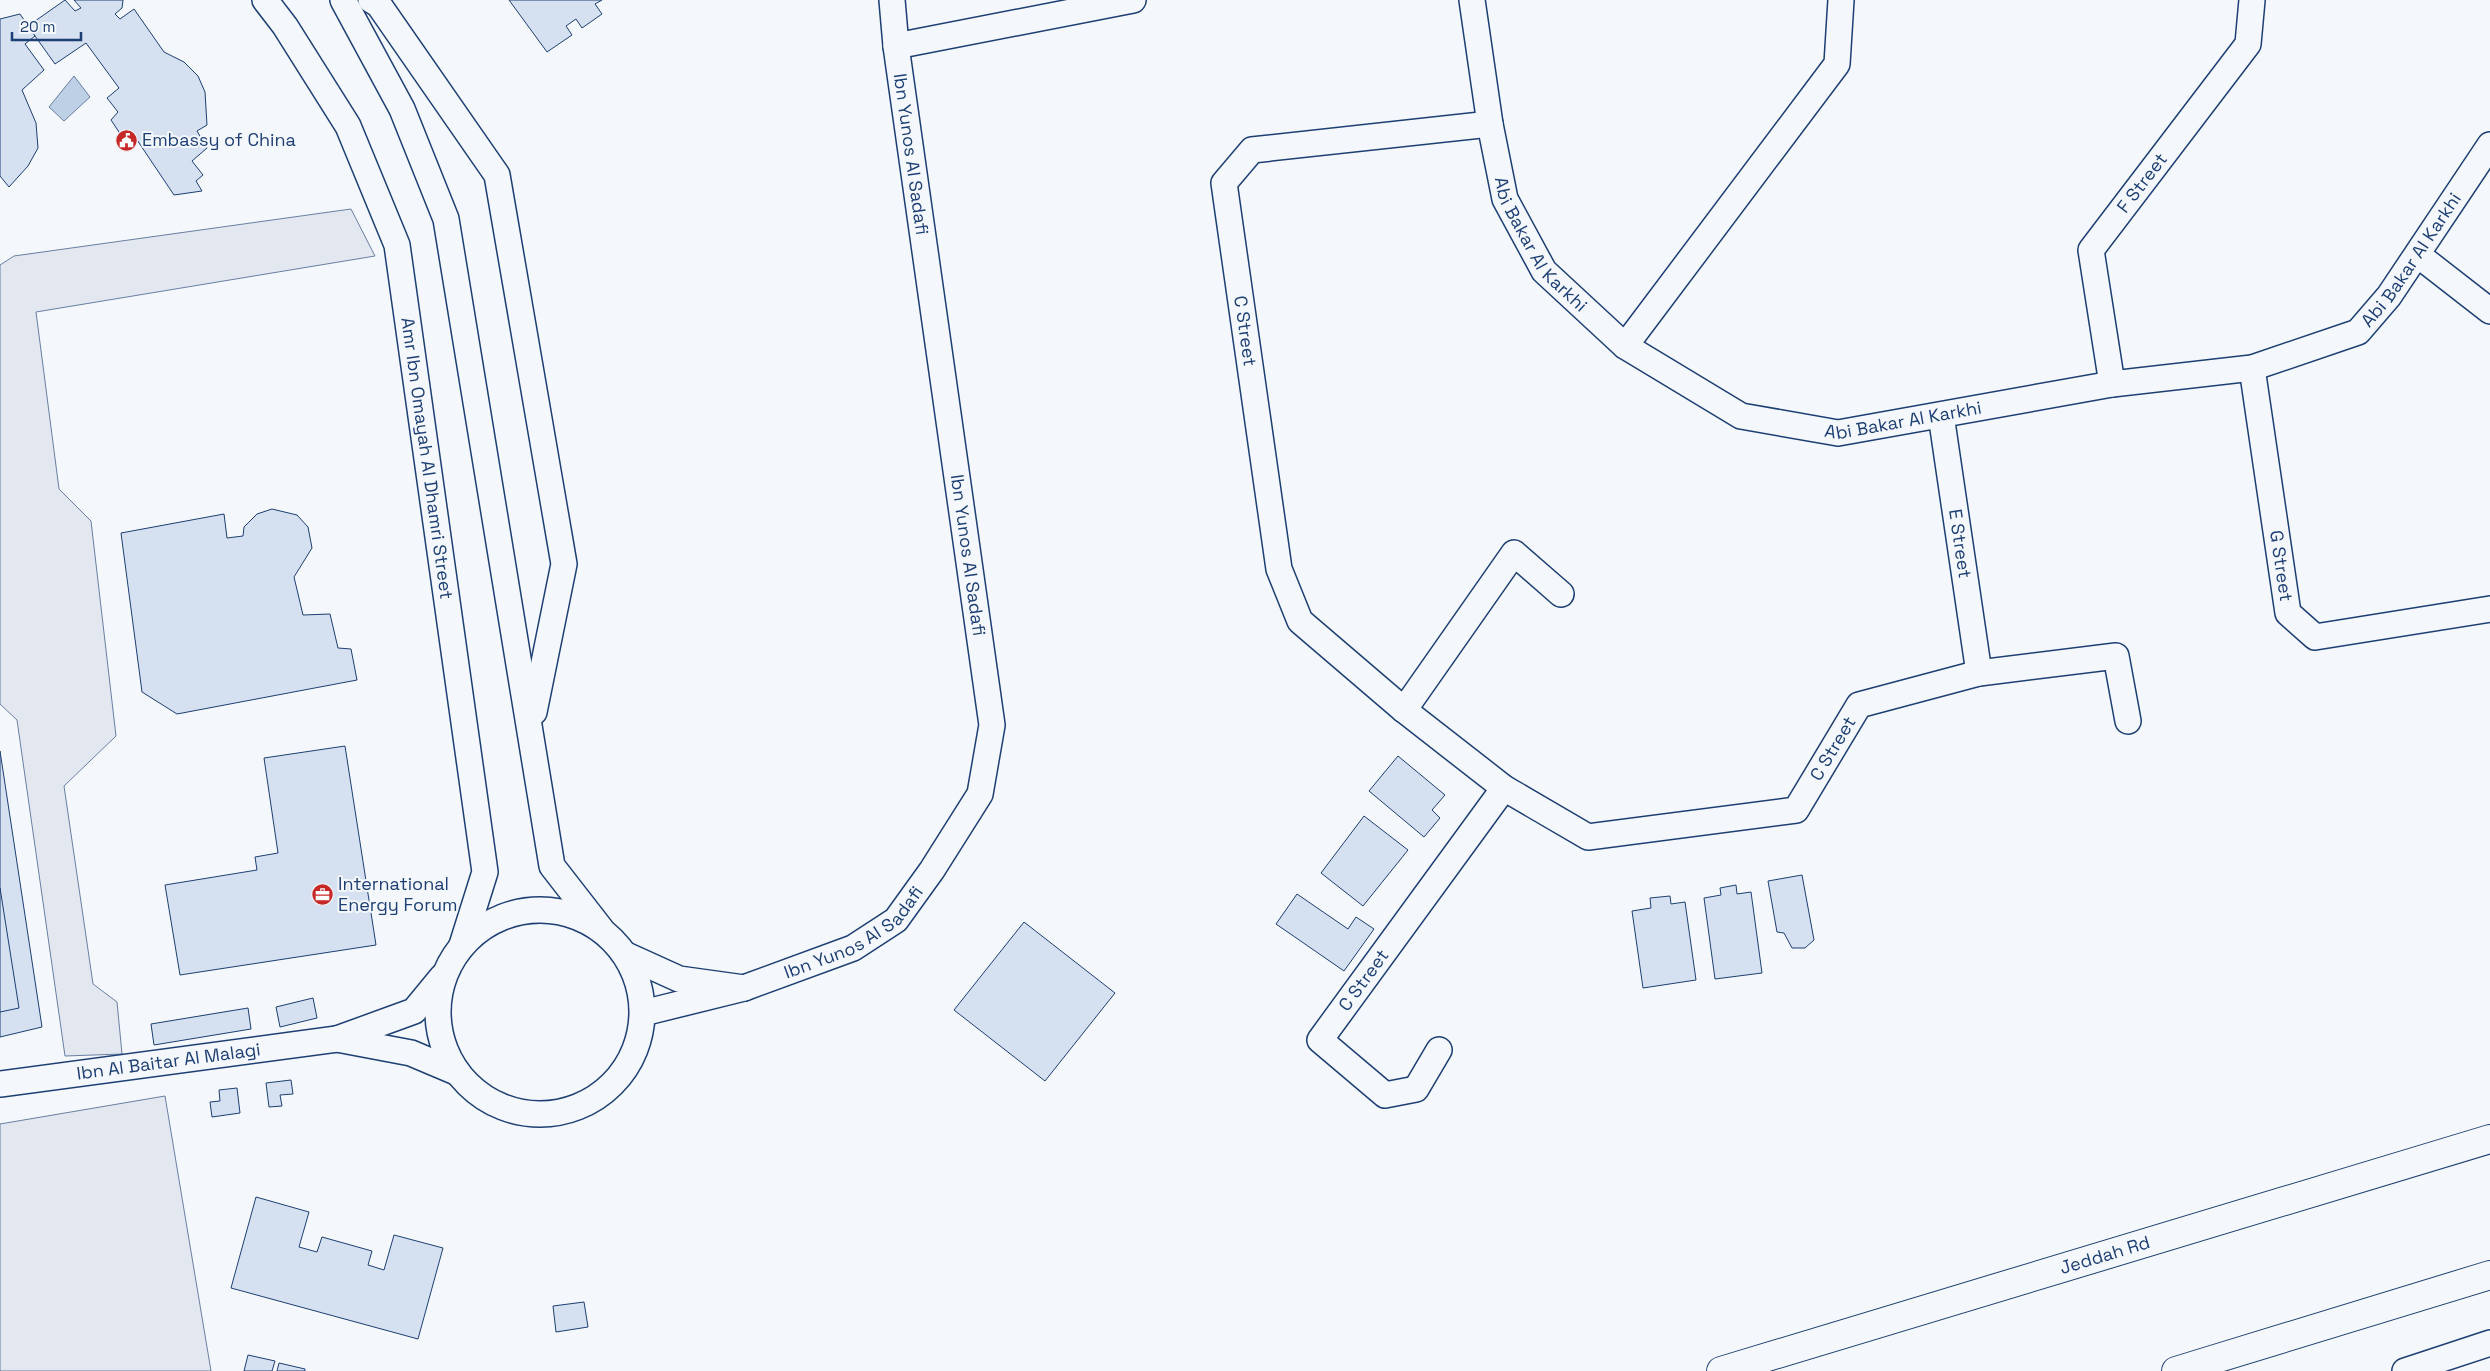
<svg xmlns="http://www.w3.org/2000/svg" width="2490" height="1371" viewBox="0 0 2490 1371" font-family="'Space Grotesk',sans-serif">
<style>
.parking{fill:#e3e8f0;stroke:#687fa3}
.water{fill:#bed0e5;stroke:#687fa3}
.building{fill:#d5e0f0;stroke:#1d3f73}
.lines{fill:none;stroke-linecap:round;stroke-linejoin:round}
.minor-casing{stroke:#1d3f73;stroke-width:28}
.highway-casing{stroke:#1d3f73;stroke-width:30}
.minor{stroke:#f4f7fb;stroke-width:25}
.highway{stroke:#f4f7fb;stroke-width:28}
.labels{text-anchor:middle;stroke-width:4;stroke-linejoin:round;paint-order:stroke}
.poi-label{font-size:18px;fill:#1d3f73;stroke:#f4f7fb;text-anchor:start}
.street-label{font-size:18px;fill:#1d3f73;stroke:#f4f7fb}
</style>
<rect width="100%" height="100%" fill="#f4f7fb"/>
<g class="parking">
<path d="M351 209 375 256 36 312 59 489 91 521 116 736 64 786 93 984 117 1002 122 1054 65 1056 17 720 0 704V265L14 256Z"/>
<path d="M165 1096 211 1371H0V1124Z"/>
</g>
<path class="water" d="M74 76 90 97 64 121 49 107Z"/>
<g class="building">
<path d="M65 0 75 11 81 8 74 0H123L122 8 115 14 120 19 134 9 164 52 184 62 198 76 205 92 207 125 197 131 207 148 192 161 203 175 196 181 202 191 174 195 133 134 125 141 111 120 118 112 107 98 119 88 86 43 55 64 35 36 28 26Z"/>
<path d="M509 0H602L595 4 602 14 582 28 576 19 566 26 572 35 547 52Z"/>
<path d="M20 14 35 36 25 44 44 70 22 90 36 123 38 148 28 166 9 187 0 176V19Z"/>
<path d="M272 509 297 515 308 527 312 548 294 577 303 615 330 614 338 648 351 649 357 680 177 714 142 692 121 533 224 514 227 538 243 536 244 527 257 514Z"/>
<path d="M345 746 376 945 180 975 165 885 257 870 255 857 278 853 264 758Z"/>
<path d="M0 751 42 1027 0 1037Z"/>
<path d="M1398 756 1445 795 1432 810 1440 818 1424 837 1369 791Z"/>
<path d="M1364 816 1408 850 1363 906 1321 873Z"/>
<path d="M1802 875 1814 940 1805 948H1792L1784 933 1777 932 1768 881Z"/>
<path d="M1736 885 1737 894 1751 892 1762 973 1715 979 1704 898 1721 895 1720 888Z"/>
<path d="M0 888 19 1008 0 1012Z"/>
<path d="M1297 894 1348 929 1356 917 1374 929 1344 971 1276 924Z"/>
<path d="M1670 896 1671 904 1685 902 1696 980 1643 988 1632 911 1651 908 1650 898Z"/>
<path d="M1024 922 1115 993 1045 1081 954 1010Z"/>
<path d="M313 998 317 1018 280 1027 276 1007Z"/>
<path d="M248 1008 251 1029 154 1045 151 1024Z"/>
<path d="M291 1080 293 1094 280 1095 282 1106 269 1107 266 1083Z"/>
<path d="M237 1088 240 1113 212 1117 210 1102 220 1101 219 1090Z"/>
<path d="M256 1197 309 1212 299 1247 317 1252 322 1237 372 1251 368 1265 384 1270 394 1235 443 1248 418 1339 231 1288Z"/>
<path d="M584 1302 588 1327 556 1332 553 1306Z"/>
<path d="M248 1355 275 1361 272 1371H244Z"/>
<path d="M279 1363 305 1369V1371H277Z"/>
</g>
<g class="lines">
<defs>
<g id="minor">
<path id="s1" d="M265 0 285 26 348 126 397 245 485 872 462 945"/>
<path d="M343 0 402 109 446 219 552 866 601 929"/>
<path d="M371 0 379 5 497 175 564 564 534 712"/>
<path id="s2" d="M1472 0 1490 124 1505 199 1544 271 1625 346 1741 416 1838 433 2112 384 2252 368 2358 332 2389 296 2490 145"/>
<path d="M896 46 1133 0"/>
<path id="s3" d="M1490 124 1252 150 1224 183 1279 569 1300 621 1404 710 1504 788 1588 837 1796 810 1859 705 1979 673 2116 656 2128 721"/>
<path d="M2418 255 2490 311"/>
<path d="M1625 346 1837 64 1841 0"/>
<path id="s4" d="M2252 368 2288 613 2315 637 2490 609"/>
<path id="s5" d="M2112 384 2091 250 2248 44 2252 0"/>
<path id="s6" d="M1941 415 1979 673"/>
<path d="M1404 710 1514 553 1561 594"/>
<circle cx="540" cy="1012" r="102"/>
<path d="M626 955 679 979 744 988 643 1013"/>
<path d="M442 977 414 1011 337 1039 411 1053 456 1072"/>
<path id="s7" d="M744 988 853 948 896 920 932 870 980 794 992 725 896 46 892 0"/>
<path id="s8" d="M1439 1050 1416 1089 1385 1095 1320 1040 1504 788"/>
<path id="s9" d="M0 1084 337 1039"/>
<path d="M2405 1371 2490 1343"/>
</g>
<g id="highway">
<path id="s10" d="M1721 1371 2490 1139"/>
<path d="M2176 1371 2490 1275"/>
</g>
</defs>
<use href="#minor" class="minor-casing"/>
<use href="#highway" class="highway-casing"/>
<use href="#minor" class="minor"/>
<use href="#highway" class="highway"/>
</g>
<defs>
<symbol id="civic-disc" viewBox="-11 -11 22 22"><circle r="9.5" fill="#c62828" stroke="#f4f7fb"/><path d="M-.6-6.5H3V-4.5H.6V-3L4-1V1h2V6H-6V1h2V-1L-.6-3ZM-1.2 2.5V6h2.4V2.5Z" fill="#fff"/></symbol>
<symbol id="office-disc" viewBox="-11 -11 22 22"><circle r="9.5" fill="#c62828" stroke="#f4f7fb"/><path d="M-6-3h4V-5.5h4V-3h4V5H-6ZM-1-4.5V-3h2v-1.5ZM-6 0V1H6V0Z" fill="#fff"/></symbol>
</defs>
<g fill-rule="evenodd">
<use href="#civic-disc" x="114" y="128" width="25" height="25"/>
<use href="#office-disc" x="310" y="882" width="25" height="25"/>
</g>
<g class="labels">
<g class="poi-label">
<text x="142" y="146">Embassy of China</text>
<text x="338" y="890">International<tspan x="338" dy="21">Energy Forum</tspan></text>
</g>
<g class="street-label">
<text transform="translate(911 154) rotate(82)" y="6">Ibn Yunos Al Sadafi</text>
<text dy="6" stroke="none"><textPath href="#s5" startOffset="220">F Street</textPath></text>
<text dy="6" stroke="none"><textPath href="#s2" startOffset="259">Abi Bakar Al Karkhi</textPath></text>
<text dy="6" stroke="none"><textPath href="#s2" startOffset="1249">Abi Bakar Al Karkhi</textPath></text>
<text dy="6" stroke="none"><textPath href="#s3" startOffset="432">C Street</textPath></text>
<text dy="6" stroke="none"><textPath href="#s2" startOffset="694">Abi Bakar Al Karkhi</textPath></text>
<text dy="6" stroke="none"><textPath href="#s1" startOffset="495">Amr Ibn Omayah Al Dhamri Street</textPath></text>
<text dy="6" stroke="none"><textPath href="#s6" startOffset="130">E Street</textPath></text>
<text transform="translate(968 555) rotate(82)" y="6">Ibn Yunos Al Sadafi</text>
<text dy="6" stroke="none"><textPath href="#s4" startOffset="200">G Street</textPath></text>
<text dy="6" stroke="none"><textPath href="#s3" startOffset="1371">C Street</textPath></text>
<text dy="6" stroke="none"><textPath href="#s7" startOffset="125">Ibn Yunos Al Sadafi</textPath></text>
<text dy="6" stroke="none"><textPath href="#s8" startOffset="236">C Street</textPath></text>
<text dy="6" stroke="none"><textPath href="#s9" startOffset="170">Ibn Al Baitar Al Malagi</textPath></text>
<text dy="6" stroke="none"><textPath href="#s10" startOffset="401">Jeddah Rd</textPath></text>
</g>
</g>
<path d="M12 32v8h69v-8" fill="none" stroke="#1d3f73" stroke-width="2.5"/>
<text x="20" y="32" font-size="15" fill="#1d3f73" stroke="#f4f7fb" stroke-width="4" paint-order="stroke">20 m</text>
</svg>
